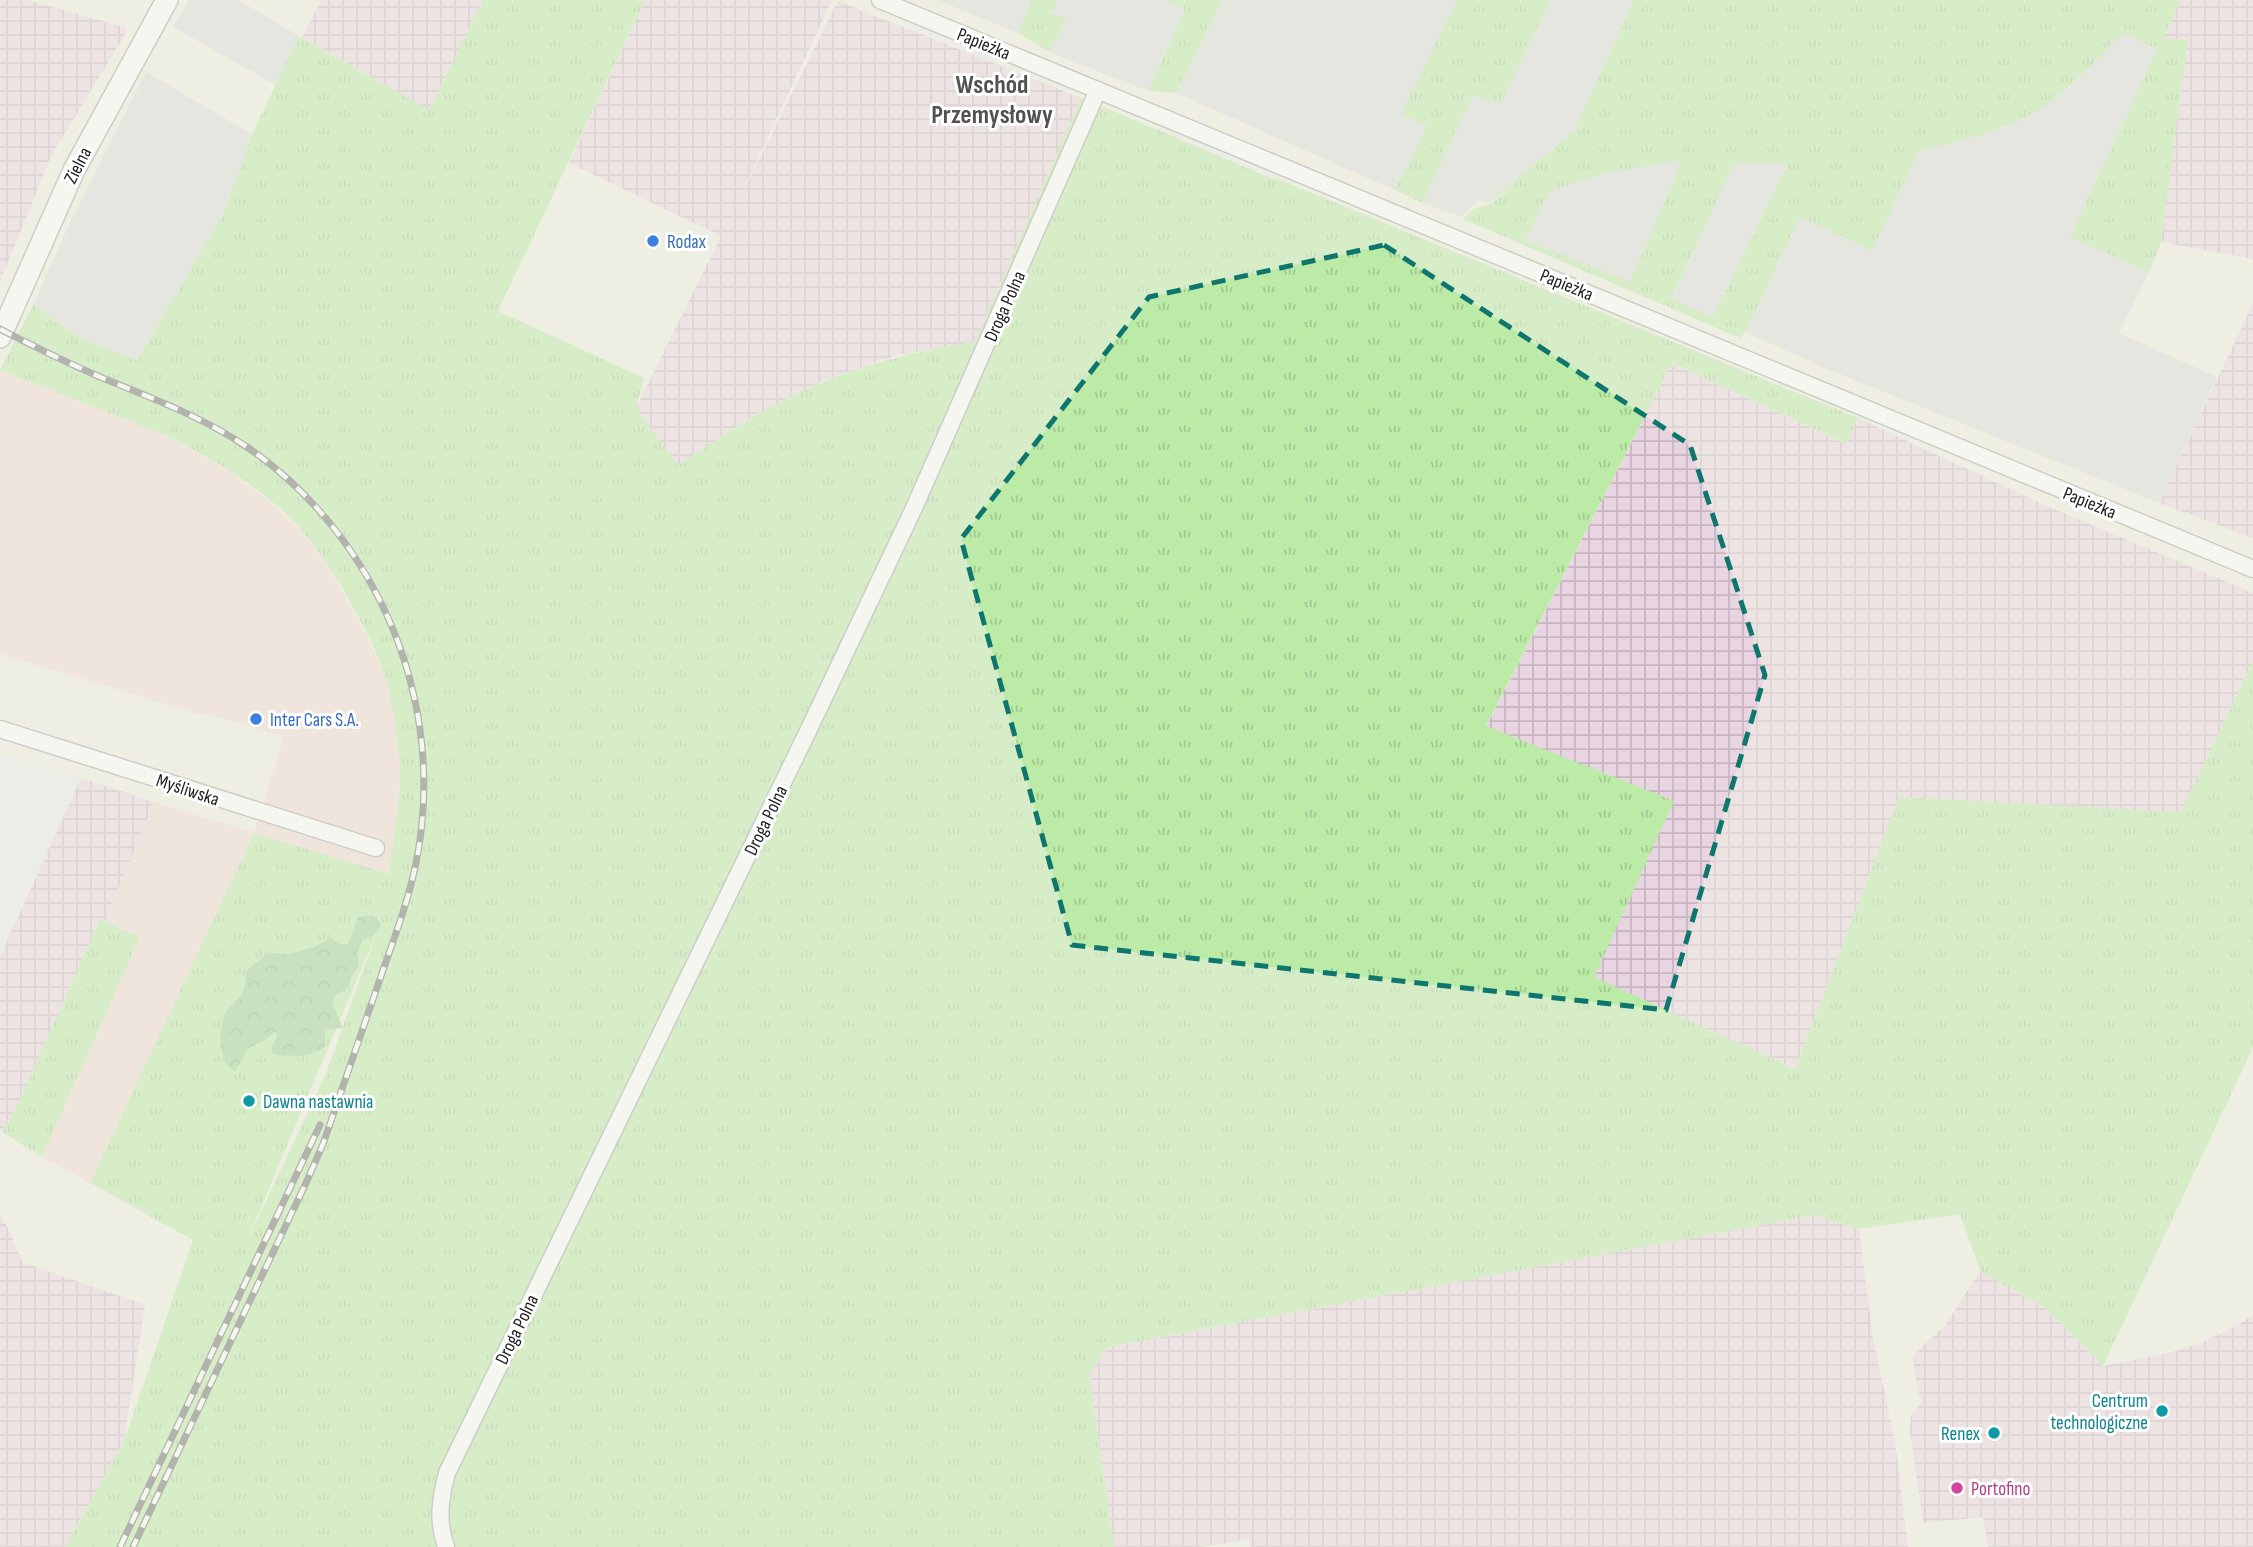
<svg xmlns="http://www.w3.org/2000/svg" width="2253" height="1547" viewBox="0 0 2253 1547" font-family="'Sofia Sans Condensed',sans-serif">
<style>
.residential{fill:#dcdbdb}
.commercial{fill:#f1d9d2}
.industrial{fill:url(#industrial-grid)}
.grass{fill:url(#grass-tufts);fill-rule:evenodd}
.forest{fill:url(#forest-crowns)}
.parking{fill:#eaeaea}
.lines{fill:none;stroke-linecap:round;stroke-linejoin:round}
.minor-casing{stroke:#a5a5a5;stroke-width:19}
.tertiary-casing{stroke:#a5a5a5;stroke-width:24}
.minor{stroke:#fff;stroke-width:16}
.tertiary{stroke:#fff;stroke-width:21}
.rail-casing{stroke:#6c6c6c;stroke-width:7}
.rail{stroke:#fff;stroke-width:4.5;stroke-dasharray:13;stroke-linecap:butt}
.marked{fill:none;stroke:#0f766e;stroke-width:5;stroke-dasharray:14 9;stroke-linejoin:round}
.shop-dot{fill:#3f7fe0;stroke:#fff;stroke-width:2.5}
.culture-dot{fill:#0f9aa8;stroke:#fff;stroke-width:2.5}
.hotel-dot{fill:#d1479c;stroke:#fff;stroke-width:2.5}
.labels{text-anchor:middle;stroke-width:6;stroke-linejoin:round;paint-order:stroke}
.street-label{font-size:19px;fill:#1e1e1e;stroke:#fff}
.shop-label{font-size:19px;fill:#366cbe;stroke:#fff;text-anchor:start}
.culture-label{font-size:19px;fill:#0d838f;stroke:#fff;text-anchor:end}
.hotel-label{font-size:19px;fill:#b23c85;stroke:#fff;text-anchor:start}
.district-label{font-size:26px;font-weight:bold;fill:#515151;stroke:#fff}
</style>
<defs>
<pattern id="industrial-grid" width="8" height="8" patternUnits="userSpaceOnUse" patternTransform="scale(1.75)"><rect width="8" height="8" fill="#e8d5e1"/><path d="M0 4h8M4 0v8" fill="none" stroke="#c7b6c1"/></pattern>
<pattern id="grass-tufts" width="24" height="20" patternUnits="userSpaceOnUse" patternTransform="scale(1.75)"><rect width="24" height="20" fill="#bbeba7"/><path d="M3 7l-1-3M5 7V3M7 7l1-3M15 17l-1-3M17 17v-4M19 17l1-3" fill="none" stroke="#a0c98f"/></pattern>
<pattern id="forest-crowns" width="20" height="18" patternUnits="userSpaceOnUse" patternTransform="scale(1.75)"><rect width="20" height="18" fill="#9cd097"/><path d="M2 6a3 3 0 1 1 6 0M12 15a3 3 0 1 1 6 0" fill="none" stroke="#86b282"/></pattern>
</defs>
<rect width="100%" height="100%" fill="#efeee3"/>
<g class="residential">
<path d="M189 0H238L299 36 276 85 173 27Z"/>
<path d="M937 0H1031L1018 33Z"/>
<path d="M1058 0H1167L1185 8 1148 91 1049 52 1065 19 1052 14Z"/>
<path d="M1222 0H1457L1402 114 1427 126 1395 190 1176 93Z"/>
<path d="M1551 0H1634L1574 131 1486 204 1479 199 1462 217 1422 203 1473 95 1500 104Z"/>
<path d="M2124 32 2157 49 2071 237 2149 272 2119 333 2217 377 2159 503 1832 371 1745 332 1800 217 1872 250 1918 152 2004 128 2070 87Z"/>
<path d="M146 72 252 134 224 212 136 361 82 339 33 305 72 218Z"/>
<path d="M1682 159 1630 283 1525 240 1550 191 1602 174Z"/>
<path d="M1735 162H1788L1713 317 1671 300Z"/>
</g>
<path class="commercial" d="M0 370 165 435 227 470 271 502 303 532 330 570 364 630 385 677 395 718 401 777 389 874 254 833 90 1183 42 1157 140 937 105 921 154 802 254 832 284 737 207 713 206 716 0 654Z"/>
<g class="industrial">
<path d="M0 0H27L127 28 126 33 51 156 0 282Z"/>
<path d="M322 0H483L430 111 302 37Z"/>
<path d="M645 0H832L730 218 838 1 1081 98 975 342 898 355 823 381 751 417 678 466 636 408 721 236 569 163Z"/>
<path d="M2181 0H2253V259L2161 242 2187 40 2162 39Z"/>
<path d="M2253 303V538L2159 503Z"/>
<path d="M1678 366 1846 444 1858 418 2042 504 2253 593V661L2181 813 1899 797 1795 1069 1593 977 1486 727 1670 367Z"/>
<path d="M81 778 154 802 105 921 100 919 19 1102 2 1132 0 1131V956Z"/>
<path d="M0 1215 10 1232 22 1262 145 1305 124 1441 65 1547H0Z"/>
<path d="M1815 1215 1859 1229 1873 1339 1895 1442 1908 1547H1251L1249 1539 1202 1547H1114L1089 1374 1108 1347Z"/>
<path d="M1980 1271 2044 1307 2103 1366 2173 1352 2203 1342 2236 1326 2253 1315V1547H1988L1983 1517 1923 1523 1910 1430 1911 1416 1921 1403 1912 1356 1946 1324Z"/>
</g>
<g class="grass">
<path d="M483 0H645L498 311 644 378 636 408 678 465C702 450 726 432 751 418 820 377 896 353 975 342L1081 98 1858 418 1846 444 1679 366 1670 367 1486 726 1674 801 1594 977 1795 1069 1899 797 2181 812 2253 661V1048L2103 1366 2044 1307 1980 1271 1960 1214 1859 1229 1815 1215 1108 1347 1089 1374 1114 1547H65L124 1441 193 1240 90 1183 254 833 389 874C392 843 401 798 400 769 398 738 394 709 386 680 374 638 331 565 303 532 267 490 214 460 165 435L0 370 33 305 82 339 137 360 224 212 252 134 299 36 429 110ZM377 932 325 1076 249 1237V1236Z"/>
<path d="M1031 0H1058L1052 13 1066 19 1049 52 1018 33Z"/>
<path d="M1167 0H1222L1176 93 1148 91 1185 9Z"/>
<path d="M1457 0H1551L1500 105 1473 95 1422 203 1395 190 1427 126 1401 114Z"/>
<path d="M1634 0H2181L2163 38 2188 40 2161 242 2149 272 2070 237 2157 49 2124 33C2096 59 2072 88 2040 109 2004 133 1958 140 1918 152L1872 251 1800 217 1745 332 1740 338 1463 219 1472 210 1492 203 1514 187 1486 204 1574 131ZM1682 160 1630 282 1525 240 1550 191 1602 174ZM1735 162 1788 163 1713 317 1671 299Z"/>
<path d="M100 919 140 937 42 1157 2 1132 19 1102Z"/>
</g>
<path class="forest" d="M372 915 378 919 381 926 374 935 363 939 357 953C362 975 351 967 349 987L336 995 332 1003 343 1028 325 1029V1047C311 1057 291 1058 273 1054L271 1049 278 1034 274 1032 264 1041 247 1049 236 1071C217 1066 218 1026 226 1012 231 1004 240 1000 243 991 246 984 245 977 247 970L268 953 290 954 314 947 330 938 342 945 348 944 358 917Z"/>
<g class="parking">
<path d="M915 23 992 55 983 59 919 33Z"/>
<path d="M1166 128 1281 176 1273 179 1179 139Z"/>
<path d="M0 754 81 778 0 956Z"/>
</g>
<g class="lines">
<defs>
<g id="minor">
<path d="M880 0 2253 569"/>
<path d="M0 729 376 848"/>
<path d="M446 1547C437 1521 440 1499 447 1473L809 729 914 508 1098 90"/>
</g>
<path id="tertiary" d="M0 337 74 170 167 0"/>
</defs>
<use href="#minor" class="minor-casing"/>
<use href="#tertiary" class="tertiary-casing"/>
<use href="#minor" class="minor"/>
<use href="#tertiary" class="tertiary"/>
<defs>
<g id="rail">
<path d="M0 329C33 346 66 362 100 377 151 398 201 416 247 447 380 538 448 706 416 863 408 903 393 941 380 979 361 1034 342 1089 323 1144L306 1183 133 1547"/>
<path d="M120 1547 320 1125"/>
</g>
</defs>
<use href="#rail" class="rail-casing"/>
<use href="#rail" class="rail"/>
</g>
<path d="M0 0H2253V1547H0ZM1384 245 1690 445 1765 675 1666 1010 1072 945 961 539 1149 297Z" fill="#efeee3" fill-opacity=".55" fill-rule="evenodd"/>
<path class="marked" d="M1384 245 1690 445 1765 675 1666 1010 1072 945 961 539 1149 297Z"/>
<g class="shop-dot">
<circle cx="653" cy="241" r="7"/>
<circle cx="256" cy="719" r="7"/>
</g>
<g class="culture-dot">
<circle cx="249" cy="1101" r="7"/>
<circle cx="2162" cy="1411" r="7"/>
<circle cx="1994" cy="1433" r="7"/>
</g>
<circle class="hotel-dot" cx="1957" cy="1488" r="7"/>
<g class="labels">
<g class="street-label">
<text transform="translate(984 43) rotate(22)" y="7">Papieżka</text>
<text transform="translate(77 165) rotate(-63)" y="7">Zielna</text>
<text transform="translate(1567 284) rotate(22)" y="7">Papieżka</text>
<text transform="translate(1004 306) rotate(-66)" y="7">Droga Polna</text>
<text transform="translate(2090 502) rotate(22)" y="7">Papieżka</text>
<text transform="translate(188 789) rotate(18)" y="7">Myśliwska</text>
<text transform="translate(765 820) rotate(-64)" y="7">Droga Polna</text>
<text transform="translate(516 1329) rotate(-64)" y="7">Droga Polna</text>
</g>
<g class="shop-label">
<text x="667" y="248">Rodax</text>
<text x="270" y="726">Inter Cars S.A.</text>
</g>
<g class="culture-label">
<text x="263" y="1108" text-anchor="start">Dawna nastawnia</text>
<text x="2148" y="1407">Centrum<tspan x="2148" dy="22">technologiczne</tspan></text>
<text x="1980" y="1440">Renex</text>
</g>
<g class="hotel-label">
<text x="1971" y="1495">Portofino</text>
</g>
<g class="district-label">
<text x="992" y="93">Wschód<tspan x="992" dy="30">Przemysłowy</tspan></text>
</g>
</g>
</svg>
